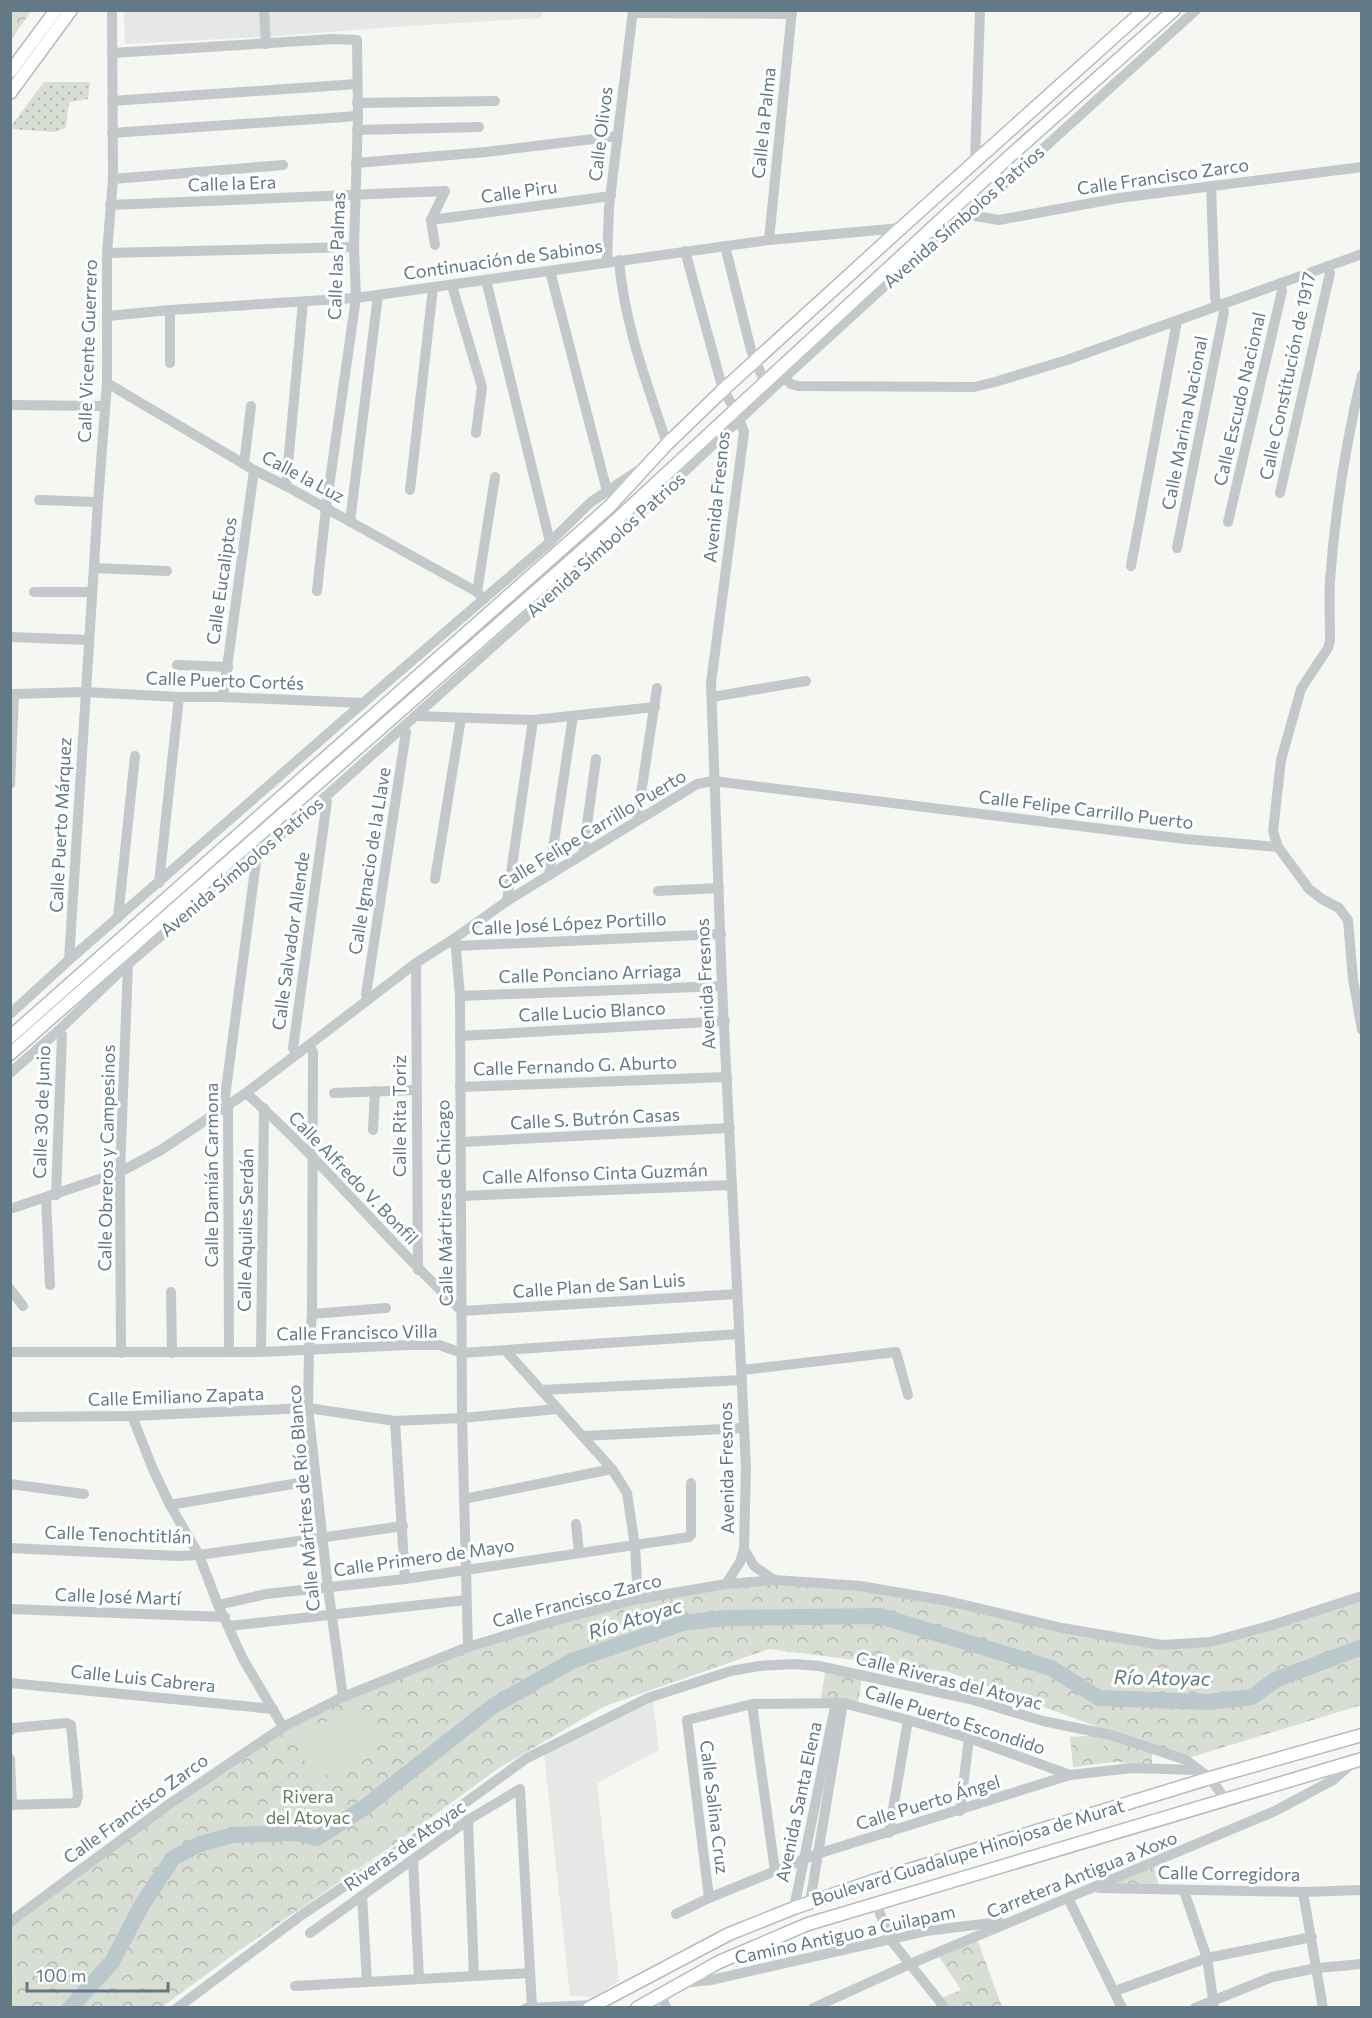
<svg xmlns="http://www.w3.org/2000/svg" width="1372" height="2018" viewBox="0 0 1372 2018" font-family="Commissioner,sans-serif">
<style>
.built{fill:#e7e8e6}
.grass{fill:url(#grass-dots)}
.forest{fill:url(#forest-crowns)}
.garden{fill:#d8ded3}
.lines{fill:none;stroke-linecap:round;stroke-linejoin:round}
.river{stroke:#bac8cc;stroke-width:16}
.major-casing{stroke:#b6bbbe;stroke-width:15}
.minor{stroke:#c3c8cb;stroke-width:10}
.major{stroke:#fff;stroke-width:12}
.labels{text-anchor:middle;stroke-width:6;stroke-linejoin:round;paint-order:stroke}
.street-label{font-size:18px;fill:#637986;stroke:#fff}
.park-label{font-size:18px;fill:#697c62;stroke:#fff}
.water-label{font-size:20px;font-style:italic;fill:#5f7b83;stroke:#fff}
</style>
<defs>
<pattern id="grass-dots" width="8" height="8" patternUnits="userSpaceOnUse" patternTransform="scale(1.5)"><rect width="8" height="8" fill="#d8ded3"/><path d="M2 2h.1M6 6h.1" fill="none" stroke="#b3b9b1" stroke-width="1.8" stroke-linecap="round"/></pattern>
<pattern id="forest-crowns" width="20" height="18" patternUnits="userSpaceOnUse" patternTransform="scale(1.5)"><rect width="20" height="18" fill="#d8ded3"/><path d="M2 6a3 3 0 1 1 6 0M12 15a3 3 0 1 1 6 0" fill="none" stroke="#b3b9b1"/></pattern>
</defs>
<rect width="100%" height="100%" fill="#f6f6f2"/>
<g class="built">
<path d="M124 11H545L540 18 408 26 263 37 125 44Z"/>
<path d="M653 1701 659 1750 597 1783 619 1981 594 1997 570 1996 544 1753Z"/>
</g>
<path class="grass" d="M44 82H90L88 99 69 102 66 128 54 132 11 129V126Z"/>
<g class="forest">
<path d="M11 11H31L11 40Z"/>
<path d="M726 1584 860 1586 1112 1638 1210 1642 1361 1598V1705L1185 1759 949 1672 769 1649 605 1706 499 1768 392 1846 237 1952 162 2007 11 2008V1922L283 1727 468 1647 564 1618Z"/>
<path d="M825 1672 862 1677 858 1704 821 1698Z"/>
<path d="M1111 1735 1152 1751V1764L1114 1762 1073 1767 1070 1737Z"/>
<path d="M1153 1860 1160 1893 1087 1889Z"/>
<path d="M977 1939 1002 2007H950L941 1998 961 1990 938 1955Z"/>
</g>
<g class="garden">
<path d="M359 1704 380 1745 315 1780 293 1739Z"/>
<path d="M1103 1741 1105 1756 1080 1759 1078 1744Z"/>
</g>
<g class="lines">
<path class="river" d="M70 2008 112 1962 143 1903 173 1858 200 1844 233 1835 295 1833 317 1838 365 1807 493 1706 572 1661 683 1623 724 1618 880 1616 1051 1668 1099 1698 1208 1702 1252 1697 1275 1680 1362 1647"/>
<defs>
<g id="major">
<path d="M10 72 56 10"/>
<path d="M10 93 71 10"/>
<path d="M604 535 624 529"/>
<path d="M10 1037 609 507 667 444 723 390 901 228 1144 10"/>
<path d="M10 1054 599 536 1010 156 1174 10"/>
<path d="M589 2008 729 1934 794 1908 873 1881 1210 1778 1362 1735"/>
<path d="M637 2008 719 1962 808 1924 1362 1759"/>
</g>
</defs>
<use href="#major" class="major-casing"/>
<g class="minor">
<path d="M264 10 266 44"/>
<path d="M633 13 792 14"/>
<path d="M112 53 334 39 357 40 358 116 354 247 356 298 326 508 317 591"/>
<path d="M112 101 357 84"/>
<path d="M357 103 495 101"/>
<path d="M357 130 479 127"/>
<path d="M112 133 358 116"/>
<path d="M975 162 980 10"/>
<path d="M356 163 486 152 618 136"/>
<path d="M113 179 283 165"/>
<path d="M1211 186 1215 297 1217 305"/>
<path d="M110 205 445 191 431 220 435 245"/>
<path d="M970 215 999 220 1119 198 1362 167"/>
<path d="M431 220 611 196"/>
<path d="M769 240 792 10"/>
<path d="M725 246 751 350 765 383"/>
<path d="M685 251 723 390 736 411 744 432 711 683 722 986 746 1467 744 1549 740 1562 726 1584"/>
<path d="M107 253 354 247"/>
<path d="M619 260C624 323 647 384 667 444"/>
<path d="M607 262 609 207 633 10"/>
<path d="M550 271 607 491"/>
<path d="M486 280 550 542"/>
<path d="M452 286 482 387 476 433"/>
<path d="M170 310V363"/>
<path d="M108 316 170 310 356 298 769 240 901 228"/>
<path d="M1362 375C1346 442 1335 512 1330 581 1329 600 1330 621 1330 641L1328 648 1301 689 1281 760 1273 831 1278 847 1309 889 1322 899 1339 908 1348 920 1353 979 1362 1030"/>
<path d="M784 378 791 384 798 386 974 387 995 382 1067 360 1362 254"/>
<path d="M107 383 254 470 286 486 477 592 484 599"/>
<path d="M10 405 105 406"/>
<path d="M244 464 251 406"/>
<path d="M286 486 303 302"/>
<path d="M410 490 433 288"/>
<path d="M1280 493 1330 273 1327 266"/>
<path d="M39 500 98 502"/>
<path d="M350 522 378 295"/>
<path d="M1228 522 1282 291 1280 283"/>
<path d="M1177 548 1224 312 1221 304"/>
<path d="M1131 566 1177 321"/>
<path d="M94 568 167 571"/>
<path d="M34 592H92"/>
<path d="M477 592 495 477"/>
<path d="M10 637 89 640"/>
<path d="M177 665 228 667"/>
<path d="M223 697 254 470"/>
<path d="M712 697 806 681"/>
<path d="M415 716 533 720 655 707"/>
<path d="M10 784 14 694 85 692 179 697H223L363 703"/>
<path d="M637 820 657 688"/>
<path d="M583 854 596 759"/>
<path d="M549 875 573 716"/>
<path d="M435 879 461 718"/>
<path d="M159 883 179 697"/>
<path d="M658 891 719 888"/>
<path d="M507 901 533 720"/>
<path d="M118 918 135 756"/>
<path d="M455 938 460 996 462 1418 468 1647"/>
<path d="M456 946 721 934"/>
<path d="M69 960 98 502 107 383V253L113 179 112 10"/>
<path d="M416 963 418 1270"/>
<path d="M460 996 722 986"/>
<path d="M369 999 366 995 406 732 403 727"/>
<path d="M10 1014 69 960 363 703 550 542 591 502 639 470"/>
<path d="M460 1036 725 1021"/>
<path d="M309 1045 313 1052 312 1314 309 1349 308 1408 328 1588 343 1697"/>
<path d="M297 1054 293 1048 327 801 324 798"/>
<path d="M10 1073 58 1031 128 964 324 798 403 727 624 529 775 386 931 244 970 215 1196 10"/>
<path d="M460 1087 727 1077"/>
<path d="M246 1093C323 1161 387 1241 462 1311L737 1294"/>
<path d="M334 1093 416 1090"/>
<path d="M373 1130 375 1091"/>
<path d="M461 1142 730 1128"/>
<path d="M56 1195 62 1035 58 1031"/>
<path d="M460 1196 732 1185"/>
<path d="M46 1198 50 1285"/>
<path d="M10 1209 120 1172 161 1150 246 1093 416 963 455 938 507 901 697 784 713 781 1185 839 1278 847"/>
<path d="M10 1289 23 1306"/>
<path d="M171 1292 172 1353"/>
<path d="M312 1314 386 1308"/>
<path d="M506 1351 612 1469 627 1493 635 1546 638 1599"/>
<path d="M10 1352H261L408 1345H439L462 1353 739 1334"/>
<path d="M229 1352 228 1105 225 1097 256 862 253 858"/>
<path d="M261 1352 264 1108"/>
<path d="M121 1353 120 1172 128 964"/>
<path d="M742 1370 896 1352 908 1395"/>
<path d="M541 1390 742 1380"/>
<path d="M132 1416 152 1467 170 1505 199 1555 218 1605 243 1659 283 1727"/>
<path d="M10 1417 132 1416 308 1408 395 1421 462 1418 557 1409"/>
<path d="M395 1421 405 1579"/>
<path d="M583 1436 744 1428"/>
<path d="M10 1484 84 1494"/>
<path d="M464 1499 612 1469"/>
<path d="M170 1505 316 1480"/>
<path d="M576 1524 579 1552"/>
<path d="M10 1548 178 1556 199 1555 403 1526"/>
<path d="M744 1549 754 1566 774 1580"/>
<path d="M218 1605 266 1594 405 1579 689 1537 691 1535V1483"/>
<path d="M10 1609 225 1617"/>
<path d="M229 1626 466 1600"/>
<path d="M10 1683 273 1709"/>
<path d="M752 1704 775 1871"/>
<path d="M10 1731 13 1728 67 1723 71 1725 78 1796 76 1803 10 1805"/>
<path d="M10 1759 12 1805"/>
<path d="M960 1811 969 1738"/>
<path d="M468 1820 474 1976"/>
<path d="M889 1833 908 1720"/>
<path d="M413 1860 419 1979"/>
<path d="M1099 1888 1303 1892 1362 1890"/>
<path d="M1184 1891 1207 1958 1214 2006"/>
<path d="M1303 1892 1323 2008"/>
<path d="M362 1896 367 1982"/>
<path d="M709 1898 687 1720 752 1704 843 1703 908 1720 969 1738 1070 1775"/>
<path d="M1068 1898 1122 2008"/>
<path d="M810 1902 843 1703"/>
<path d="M876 1903 890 1939 945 2008"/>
<path d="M794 1908 836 1702"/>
<path d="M676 1914 709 1898 817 1854 1070 1775 1132 1768 1199 1770"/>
<path d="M10 1922 168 1805 283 1727 343 1697 468 1647 564 1618 638 1599 726 1584 775 1580 860 1586 948 1601 1062 1628 1162 1645 1210 1642 1269 1626 1362 1596"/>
<path d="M310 1933 468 1820 520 1789 532 2007"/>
<path d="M682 1983 711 1980 926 1931 999 1922"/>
<path d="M295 1986 530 1973"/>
<path d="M1115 1991 1207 1958 1312 1937"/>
<path d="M661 1994 666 2008"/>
<path d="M177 2008 303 1914 425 1832 527 1758 648 1698 731 1671 759 1666 794 1664 819 1666 970 1699 1043 1721 1111 1735 1186 1760 1210 1778 1225 1799"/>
<path d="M526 2008 594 2005V2007"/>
<path d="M813 2008 910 1964 1275 1811 1333 1780 1355 1761"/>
<path d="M1195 2008 1272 1977 1317 1968 1362 1964"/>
</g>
<use href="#major" class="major"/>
</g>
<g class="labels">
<g class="street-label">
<text transform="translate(764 123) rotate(-84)" y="6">Calle la Palma</text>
<text transform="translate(601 134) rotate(-83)" y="6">Calle Olivos</text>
<text transform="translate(1163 177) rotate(-8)" y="6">Calle Francisco Zarco</text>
<text transform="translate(232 184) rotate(-2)" y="6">Calle la Era</text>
<text transform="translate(519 192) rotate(-8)" y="6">Calle Piru</text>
<text transform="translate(964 217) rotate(-41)" y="6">Avenida Símbolos Patrios</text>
<text transform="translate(337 256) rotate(-88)" y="6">Calle las Palmas</text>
<text transform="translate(503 260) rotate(-8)" y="6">Continuación de Sabinos</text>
<text transform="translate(88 351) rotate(-88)" y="6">Calle Vicente Guerrero</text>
<text transform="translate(1288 376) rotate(-78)" y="6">Calle Constitución de 1917</text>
<text transform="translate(1240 399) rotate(-77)" y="6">Calle Escudo Nacional</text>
<text transform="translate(1185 423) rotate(-79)" y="6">Calle Marina Nacional</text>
<text transform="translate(303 477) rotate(28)" y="6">Calle la Luz</text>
<text transform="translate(717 497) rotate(-84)" y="6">Avenida Fresnos</text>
<text transform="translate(606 545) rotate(-42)" y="6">Avenida Símbolos Patrios</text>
<text transform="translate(222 581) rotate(-82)" y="6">Calle Eucaliptos</text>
<text transform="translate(225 681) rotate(2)" y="6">Calle Puerto Cortés</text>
<text transform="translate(1086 810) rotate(7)" y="6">Calle Felipe Carrillo Puerto</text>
<text transform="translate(61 825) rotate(-87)" y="6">Calle Puerto Márquez</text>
<text transform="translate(592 830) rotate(-31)" y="6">Calle Felipe Carrillo Puerto</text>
<text transform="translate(370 861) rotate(-81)" y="6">Calle Ignacio de la Llave</text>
<text transform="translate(242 867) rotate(-40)" y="6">Avenida Símbolos Patrios</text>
<text transform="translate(569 924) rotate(-3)" y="6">Calle José López Portillo</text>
<text transform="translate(291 941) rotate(-82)" y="6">Calle Salvador Allende</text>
<text transform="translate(590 974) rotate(-2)" y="6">Calle Ponciano Arriaga</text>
<text transform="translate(706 984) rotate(-93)" y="6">Avenida Fresnos</text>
<text transform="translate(592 1012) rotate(-3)" y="6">Calle Lucio Blanco</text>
<text transform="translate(575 1066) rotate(-2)" y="6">Calle Fernando G. Aburto</text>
<text transform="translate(42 1112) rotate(-88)" y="6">Calle 30 de Junio</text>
<text transform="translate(400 1116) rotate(-90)" y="6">Calle Rita Toriz</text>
<text transform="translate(595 1119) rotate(-3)" y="6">Calle S. Butrón Casas</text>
<text transform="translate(107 1158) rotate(-89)" y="6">Calle Obreros y Campesinos</text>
<text transform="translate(595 1174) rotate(-2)" y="6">Calle Alfonso Cinta Guzmán</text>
<text transform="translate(212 1175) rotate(-90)" y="6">Calle Damián Carmona</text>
<text transform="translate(353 1178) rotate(46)" y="6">Calle Alfredo V. Bonfil</text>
<text transform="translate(445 1203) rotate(-91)" y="6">Calle Mártires de Chicago</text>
<text transform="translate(246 1230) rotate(-89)" y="6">Calle Aquiles Serdán</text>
<text transform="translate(599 1286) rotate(-4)" y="6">Calle Plan de San Luis</text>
<text transform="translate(357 1333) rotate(-1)" y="6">Calle Francisco Villa</text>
<text transform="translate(176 1397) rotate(-2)" y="6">Calle Emiliano Zapata</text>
<text transform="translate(727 1468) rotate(-91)" y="6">Avenida Fresnos</text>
<text transform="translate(304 1498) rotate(-95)" y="6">Calle Mártires de Río Blanco</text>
<text transform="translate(118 1535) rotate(2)" y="6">Calle Tenochtitlán</text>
<text transform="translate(424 1558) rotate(-8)" y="6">Calle Primero de Mayo</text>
<text transform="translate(118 1597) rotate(2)" y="6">Calle José Martí</text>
<text transform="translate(577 1601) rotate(-14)" y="6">Calle Francisco Zarco</text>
<text transform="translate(143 1679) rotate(6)" y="6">Calle Luis Cabrera</text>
<text transform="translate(949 1681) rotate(14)" y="6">Calle Riveras del Atoyac</text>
<text transform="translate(955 1720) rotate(18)" y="6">Calle Puerto Escondido</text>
<text transform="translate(799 1802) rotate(-78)" y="6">Avenida Santa Elena</text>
<text transform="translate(928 1803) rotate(-17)" y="6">Calle Puerto Ángel</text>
<text transform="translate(714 1807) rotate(83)" y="6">Calle Salina Cruz</text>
<text transform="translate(136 1809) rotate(-36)" y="6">Calle Francisco Zarco</text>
<text transform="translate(405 1846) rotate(-35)" y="6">Riveras de Atoyac</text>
<text transform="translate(968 1853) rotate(-17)" y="6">Boulevard Guadalupe Hinojosa de Murat</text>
<text transform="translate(1229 1874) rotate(1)" y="6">Calle Corregidora</text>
<text transform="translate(1082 1875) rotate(-22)" y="6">Carretera Antigua a Xoxo</text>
<text transform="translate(845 1935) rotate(-12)" y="6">Camino Antiguo a Cuilapam</text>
</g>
<g class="park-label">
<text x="308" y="1803">Rivera<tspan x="308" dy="21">del Atoyac</tspan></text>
</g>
<g class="water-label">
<text transform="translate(635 1619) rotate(-17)" y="7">Río Atoyac</text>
<text transform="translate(1162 1678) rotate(1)" y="7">Río Atoyac</text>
</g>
</g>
<rect width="1372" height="2018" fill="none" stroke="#637986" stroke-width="24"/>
<path d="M27 1982v9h141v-9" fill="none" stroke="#637986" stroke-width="3"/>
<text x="36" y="1982" font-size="18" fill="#637986" stroke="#ffffff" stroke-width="4.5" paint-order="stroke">100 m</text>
</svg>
